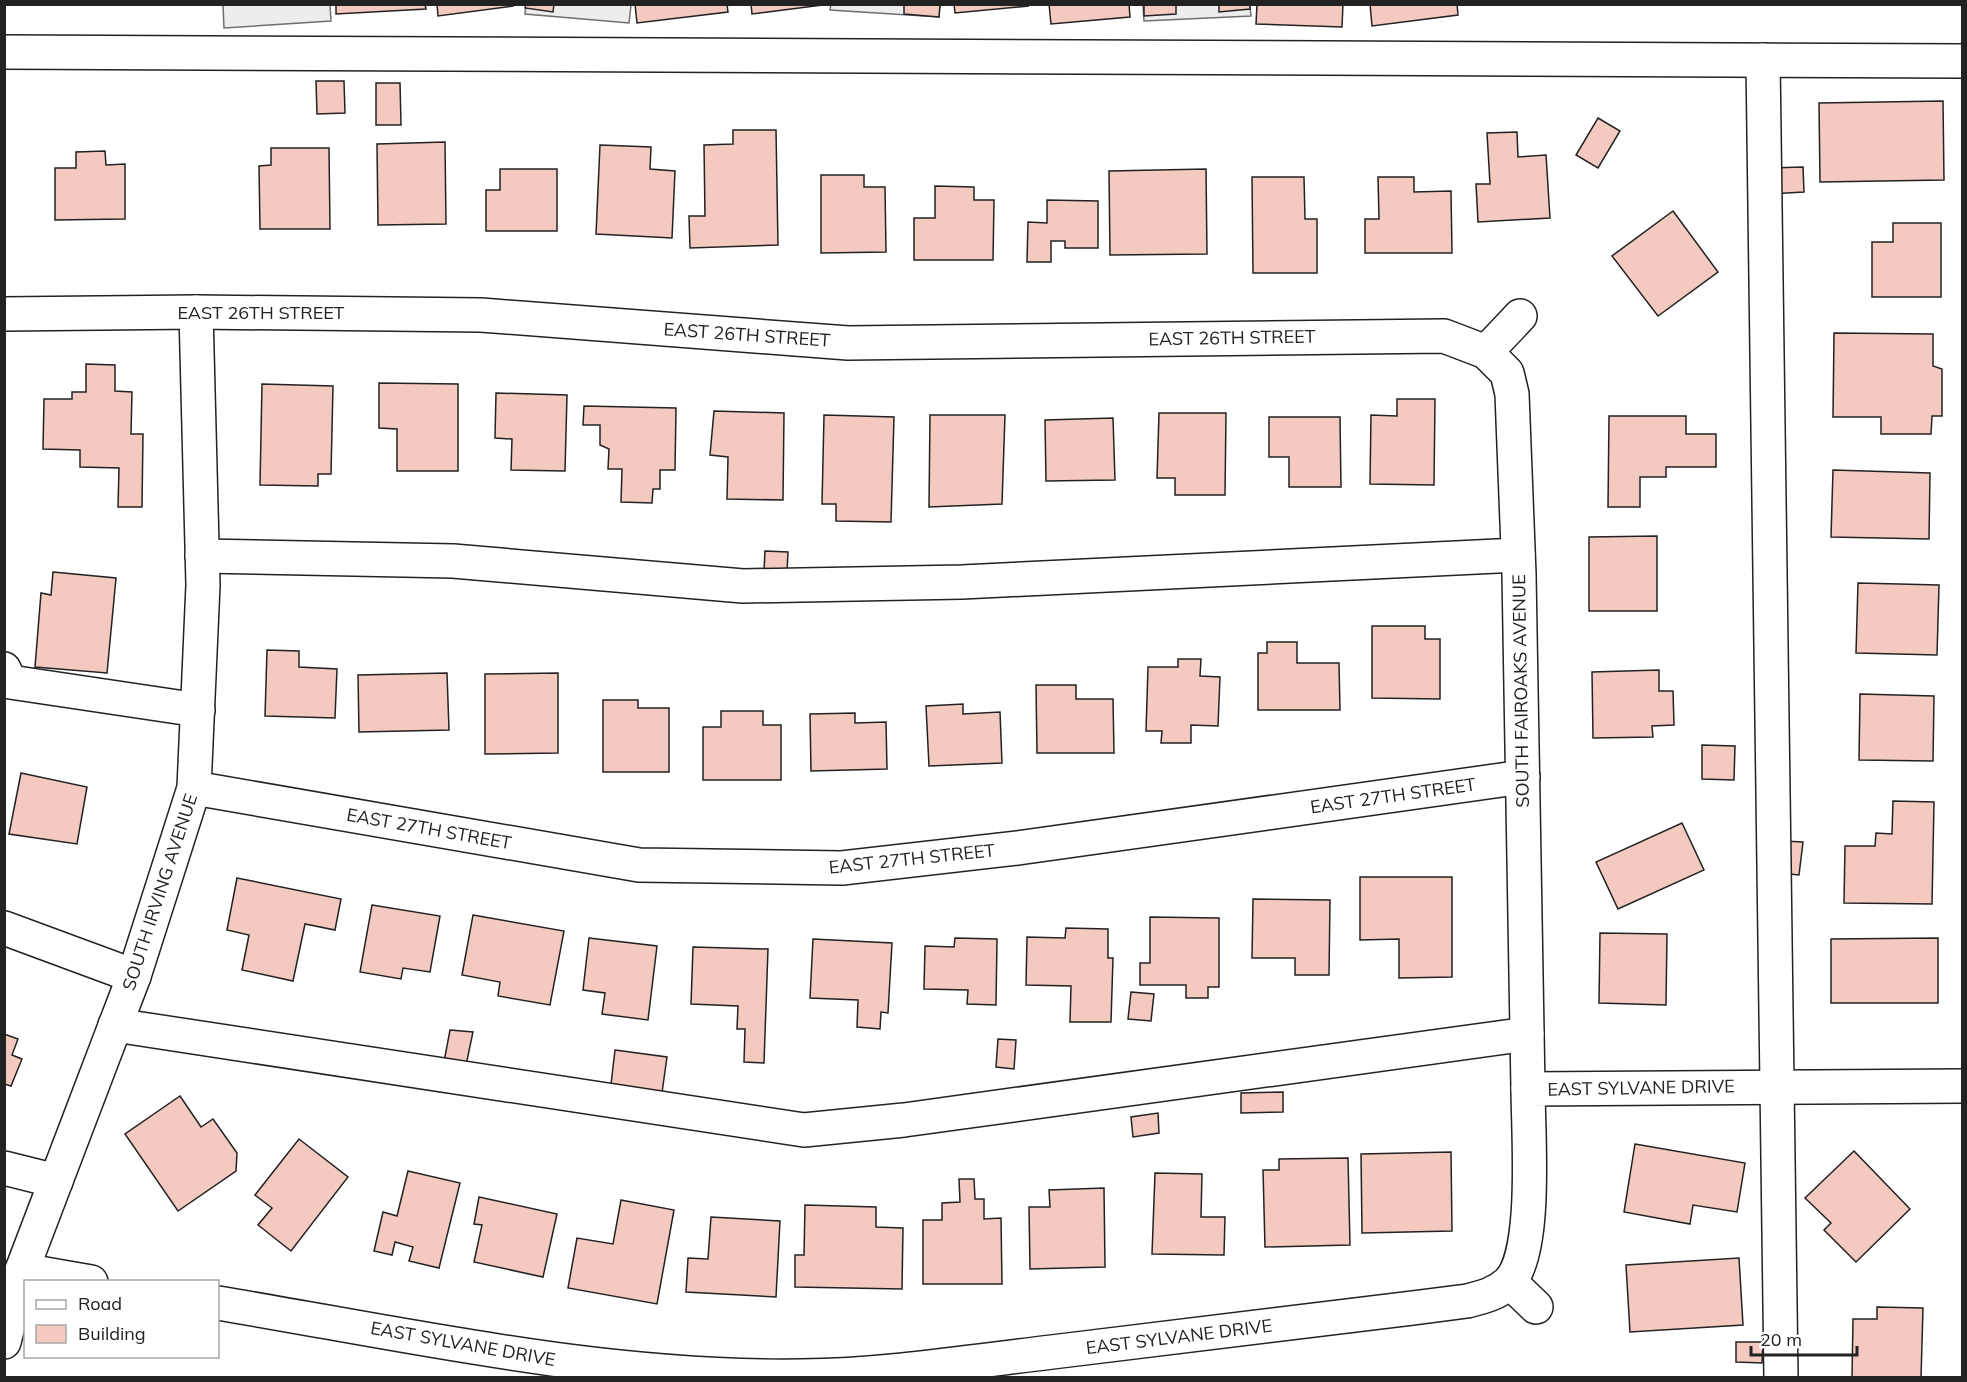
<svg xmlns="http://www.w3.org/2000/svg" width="1967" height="1382" viewBox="0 0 1967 1382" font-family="Mulish,sans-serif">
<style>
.parking{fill:#ededed;stroke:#6f6f6f;stroke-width:1.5}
.building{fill:#f3c9c0;stroke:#222;stroke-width:1.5}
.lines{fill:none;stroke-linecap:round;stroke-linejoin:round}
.minor-casing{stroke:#222;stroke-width:36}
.minor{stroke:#fff;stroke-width:33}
.labels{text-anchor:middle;stroke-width:4.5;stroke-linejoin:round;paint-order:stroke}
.street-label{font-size:18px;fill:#222;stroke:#fff}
</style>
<rect width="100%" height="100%" fill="#fff"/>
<g class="parking">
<path d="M831 4 940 5 939 17 830 10Z"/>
<path d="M223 5H330L331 21 224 28Z"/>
<path d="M526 5H631L629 23 525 14Z"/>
<path d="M1143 5H1250L1251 16 1144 21Z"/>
</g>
<g class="building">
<path d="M336 4H425L426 9 336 14Z"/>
<path d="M437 4H513V6L438 16Z"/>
<path d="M526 4H554L553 12 525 8Z"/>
<path d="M635 4H727L728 12 637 23Z"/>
<path d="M751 4H822V5L752 14Z"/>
<path d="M904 4H940L939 17 904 14Z"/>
<path d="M954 4H1027L1028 6 955 13Z"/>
<path d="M1049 4H1129L1130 17 1051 24Z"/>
<path d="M1144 4H1176V14L1144 16Z"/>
<path d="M1219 4H1250V9L1219 12Z"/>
<path d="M1257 4H1343L1342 27 1256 24Z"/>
<path d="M1370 4H1457L1458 15 1372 26Z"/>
<path d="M316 81H344L345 113 317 114Z"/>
<path d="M376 83H400L401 125H376Z"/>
<path d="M1943 101 1944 180 1820 182 1819 103Z"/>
<path d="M1598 118 1620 131 1598 168 1576 155Z"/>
<path d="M733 130H776L778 245 690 248 689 216H705L704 145 733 144Z"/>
<path d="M1517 132 1518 157 1546 155 1550 218 1478 222 1476 184H1490L1487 133Z"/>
<path d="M445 142 446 224 378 225 377 144Z"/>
<path d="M600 145 651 147 650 169 675 171 672 238 596 234Z"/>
<path d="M271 148H329L330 229H260L259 166 271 165Z"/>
<path d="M105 151 106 165 125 164V219L55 220V168H76V152Z"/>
<path d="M1803 167 1804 192 1770 194 1769 168Z"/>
<path d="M500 169H557V231H486V190H500Z"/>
<path d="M1206 169 1207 254 1110 255 1109 171Z"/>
<path d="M821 175H864V187H885L886 252 821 253Z"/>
<path d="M1252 177H1304L1305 219H1317V273H1253Z"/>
<path d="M1378 177H1414V192L1451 191 1452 253H1365V219H1379Z"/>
<path d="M935 186 974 187V200H994L993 260H914V218H935Z"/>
<path d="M1047 200 1098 201V248H1065V241H1051V262H1027L1028 222 1047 223Z"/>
<path d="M1673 211 1718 272 1658 316 1612 256Z"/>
<path d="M1893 223H1941V297H1872V242H1893Z"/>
<path d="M1834 333 1933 334V366L1942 369V416H1932L1931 434H1881V417H1833Z"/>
<path d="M86 364 115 365V391L132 392 131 434H143L142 507H118L119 468 80 467V450L43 449 44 399H72V392H86Z"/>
<path d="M379 383 458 384V471H397V429L379 428Z"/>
<path d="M262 384 333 386 331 474H318V486L260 485Z"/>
<path d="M496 393 567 395 565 471 511 470 512 439 495 438Z"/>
<path d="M1397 399H1435L1434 485 1370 484 1371 415 1397 416Z"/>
<path d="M584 406 676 408 675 470H660V489H653L652 503 621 502 622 469H608L609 449 600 445V425H583Z"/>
<path d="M714 411 784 413 783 500 727 499 728 457 710 455Z"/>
<path d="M1159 413H1226L1225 495H1175V478H1157Z"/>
<path d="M824 415 894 417 891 522 836 521V504H822Z"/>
<path d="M930 415H1005L1002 504 929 507Z"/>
<path d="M1609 416H1686V434H1716V467H1666V477H1640V507H1608Z"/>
<path d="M1269 417H1340L1341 487H1289V457H1269Z"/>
<path d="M1113 418 1115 480 1046 481 1045 420Z"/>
<path d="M1833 470 1930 473 1929 539 1831 537Z"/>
<path d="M1657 536V611H1589V537Z"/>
<path d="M765 551 788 552 787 572 764 571Z"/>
<path d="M53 572 116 578 107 673 35 667 41 593 51 595Z"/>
<path d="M1858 583 1939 585 1937 655 1856 653Z"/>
<path d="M1372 626H1425V639H1440V699L1372 698Z"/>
<path d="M1267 642H1297V663H1339L1340 710H1258V653H1267Z"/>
<path d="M267 650 299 651V667L337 669 335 718 265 716Z"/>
<path d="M1178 659H1201L1200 676 1220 677 1218 726 1191 725V743H1161L1162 731H1146L1148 667H1178Z"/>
<path d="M1659 670V691H1673L1674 725 1652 726 1653 737 1593 738 1592 672Z"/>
<path d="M447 673 449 730 359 732 358 675Z"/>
<path d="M558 673V753L485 754V674Z"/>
<path d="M1036 685H1076V699H1113L1114 753H1037Z"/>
<path d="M1860 694 1934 696 1933 761 1859 760Z"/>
<path d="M603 700H638V708H669V772H603Z"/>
<path d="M963 704V714L1000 712 1002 763 929 766 926 706Z"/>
<path d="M721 711H763V725H781V780H703V727H721Z"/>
<path d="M855 713V723L886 722 887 769 811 771 810 714Z"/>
<path d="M1702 745 1735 746 1734 780 1702 779Z"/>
<path d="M21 773 87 787 77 844 9 834Z"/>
<path d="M1893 801 1934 802 1932 904 1844 903 1845 846H1875L1876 833 1892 834Z"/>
<path d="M1682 823 1704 870 1618 909 1596 862Z"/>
<path d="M1783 841 1803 842 1799 875 1780 873Z"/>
<path d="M1360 877H1452V977L1399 978V939L1360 940Z"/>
<path d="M237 878 341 899 335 930 305 924 293 981 242 970 249 935 227 930Z"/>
<path d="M1253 899 1330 900 1329 975H1295V958H1252Z"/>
<path d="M372 905 440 916 430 972 403 968 401 979 360 972Z"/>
<path d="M473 915 564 931 550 1005 498 996 500 982 462 975Z"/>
<path d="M1150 917 1219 918V987H1208V998H1186V985H1140V963H1150Z"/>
<path d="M1066 928 1108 929V958H1113L1111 1022H1070L1071 986 1026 985 1027 937 1065 938Z"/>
<path d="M1600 933 1667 934 1666 1005 1599 1003Z"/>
<path d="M589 938 657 946 648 1020 602 1014 605 993 583 990Z"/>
<path d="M955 938 997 939 996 1005 967 1004 968 990 924 989 925 946 954 947Z"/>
<path d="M1938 938V1003H1831V939Z"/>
<path d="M813 939 892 943 888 1013 881 1012 880 1029 857 1027 858 1000 810 998Z"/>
<path d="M693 947 768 949 764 1063 744 1062 745 1029H737L738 1006 691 1004Z"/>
<path d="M1131 992 1154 994 1151 1021 1128 1019Z"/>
<path d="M450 1030 473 1032 465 1070 443 1067Z"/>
<path d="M4 1034 18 1039 12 1055 22 1059 11 1086 4 1084Z"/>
<path d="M998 1039 1016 1040 1014 1069 996 1067Z"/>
<path d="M615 1050 667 1057 661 1100 610 1093Z"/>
<path d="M1283 1092V1112L1241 1113V1093Z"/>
<path d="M180 1096 201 1127 213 1119 237 1153 236 1171 178 1211 125 1134Z"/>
<path d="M1158 1113 1159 1133 1133 1137 1131 1117Z"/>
<path d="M299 1139 348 1177 291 1251 258 1225 272 1208 255 1195Z"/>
<path d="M1635 1144 1745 1163 1737 1212 1693 1205 1690 1224 1624 1212Z"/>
<path d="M1854 1151 1910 1209 1856 1262 1824 1230 1831 1223 1805 1198Z"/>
<path d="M1451 1152 1452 1231 1362 1233 1361 1154Z"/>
<path d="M1348 1158 1350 1245 1265 1247 1263 1170H1279V1159Z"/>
<path d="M408 1171 460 1183 439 1268 409 1261 413 1247 395 1242 392 1255 374 1251 383 1212 397 1216Z"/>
<path d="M1155 1173 1202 1174 1201 1217H1225L1224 1255 1152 1254Z"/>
<path d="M959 1179H974L975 1199H984V1219L1001 1218 1002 1284H923V1220H942V1203L960 1202Z"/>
<path d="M1104 1188 1105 1267 1030 1269 1029 1207H1050L1049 1190Z"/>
<path d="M479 1197 557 1214 543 1277 474 1262 482 1225 474 1224Z"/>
<path d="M621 1200 674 1210 657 1304 568 1288 577 1238 613 1244Z"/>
<path d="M805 1205 876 1207V1227L903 1228 902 1289 795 1287V1255H804Z"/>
<path d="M711 1217 780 1221 776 1297 686 1292 688 1258 708 1259Z"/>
<path d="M1739 1258 1743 1325 1630 1332 1626 1265Z"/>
<path d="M1877 1307 1923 1308 1921 1378H1852L1853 1319H1877Z"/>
<path d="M1736 1342H1763L1762 1363 1736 1362Z"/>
</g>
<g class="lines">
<defs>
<g id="minor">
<path d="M4 52 1962 61"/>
<path d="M1763 60 1781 1378"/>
<path d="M4 314 196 312 481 315 848 343 1444 336 1486 352"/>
<path d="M1520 316 1486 352 1507 373 1512 394 1519 574 1528 1089"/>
<path d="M202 556 453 561 743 586 962 582 1518 555"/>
<path d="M4 669 10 682 198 710"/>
<path d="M194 788 639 865 842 868 1018 848 1523 777"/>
<path d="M4 928 134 976"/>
<path d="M115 1025 804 1130 904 1120 1527 1034"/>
<path d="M4 1168 56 1181"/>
<path d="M22 1270 91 1282"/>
<path d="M1510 1282 1536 1307"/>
<path d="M218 1303C410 1335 604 1379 801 1376 885 1375 968 1362 1052 1352 1191 1336 1329 1319 1467 1301 1483 1297 1496 1294 1508 1283 1538 1256 1528 1131 1528 1089L1962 1086"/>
<path d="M4 1342 22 1270 134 976 194 788 203 585 196 312"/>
</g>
</defs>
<use href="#minor" class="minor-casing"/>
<use href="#minor" class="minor"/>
</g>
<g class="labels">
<g class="street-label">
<text x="261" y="319">EAST 26TH STREET</text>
<text transform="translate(747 335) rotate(4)" y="6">EAST 26TH STREET</text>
<text transform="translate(1232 338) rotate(-1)" y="6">EAST 26TH STREET</text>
<text transform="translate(1521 691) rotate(-91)" y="6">SOUTH FAIROAKS AVENUE</text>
<text transform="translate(1393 796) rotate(-8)" y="6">EAST 27TH STREET</text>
<text transform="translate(429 829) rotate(10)" y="6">EAST 27TH STREET</text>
<text transform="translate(912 859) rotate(-6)" y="6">EAST 27TH STREET</text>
<text transform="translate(160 892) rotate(-72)" y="6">SOUTH IRVING AVENUE</text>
<text transform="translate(1641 1088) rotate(-1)" y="6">EAST SYLVANE DRIVE</text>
<text transform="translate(1179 1337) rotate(-7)" y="6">EAST SYLVANE DRIVE</text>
<text transform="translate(463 1344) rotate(10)" y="6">EAST SYLVANE DRIVE</text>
</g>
</g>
<rect width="1967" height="1382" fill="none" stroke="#222222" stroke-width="12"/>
<rect x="24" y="1280" width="195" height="78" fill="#ffffff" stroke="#a7a7a7" stroke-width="1.5"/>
<rect x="36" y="1300" width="30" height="9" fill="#ffffff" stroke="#a7a7a7" stroke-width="1.5"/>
<text x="78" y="1310" font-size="18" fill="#222222">Road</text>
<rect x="36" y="1325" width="30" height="18" fill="#f3c9c0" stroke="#a7a7a7" stroke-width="1.5"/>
<text x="78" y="1340" font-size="18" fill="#222222">Building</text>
<path d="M1751 1346v9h106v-9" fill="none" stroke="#222222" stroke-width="3"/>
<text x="1760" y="1346" font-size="18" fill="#222222" stroke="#ffffff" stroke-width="4.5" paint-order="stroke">20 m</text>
</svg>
